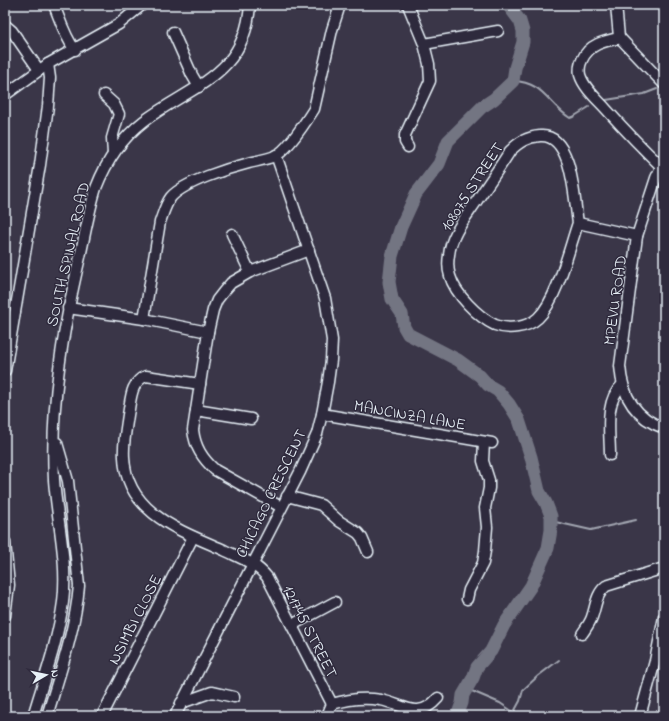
<svg xmlns="http://www.w3.org/2000/svg" width="669" height="721" viewBox="0 0 669 721" font-family="'Indie Flower',sans-serif">
<style>
.lines{fill:none;stroke-linecap:round;stroke-linejoin:round}
.stream{stroke:#a2a6b1;stroke-width:2}
.river{stroke:#737482;stroke-width:13}
.minor-casing{stroke:#e8f1f8;stroke-width:13}
.minor{stroke:#2f2a3d;stroke-width:10}
.labels{text-anchor:middle;stroke-width:3;stroke-linejoin:round;paint-order:stroke}
.street-label{font-size:16px;fill:#e8f1f8;stroke:#2f2a3d}
</style>
<rect width="100%" height="100%" fill="#3a3648"/>
<filter id="ink" filterUnits="userSpaceOnUse"><feTurbulence type="fractalNoise" baseFrequency=".025" numOctaves="2"/><feDisplacementMap in="SourceGraphic" scale="8" xChannelSelector="R" yChannelSelector="G"/><feConvolveMatrix kernelMatrix="1 2 1 2 8 2 1 2 1" color-interpolation-filters="sRGB"/></filter>
<g filter="url(#ink)">
<g class="lines">
<g class="stream">
<path d="M513 81C544 82 547 103 570 118L573 117 589 107"/>
<path d="M606 100 644 94 657 89"/>
<path d="M551 521 591 530 636 520"/>
<path d="M467 689 500 703 519 716"/>
<path d="M514 712 520 701 523 690 538 676 559 660"/>
</g>
<path class="river" d="M457 716 462 703 463 695 473 678 477 667 491 651 504 625 531 586 548 548 551 530V516L546 503 539 491 531 457 519 420 509 404 498 391 488 385 480 376 458 360 408 334 404 327 402 314 392 299 389 282 392 256 401 227 416 194 439 164 448 141 482 107 494 99 513 81 515 68 523 42V31L520 21 508 5"/>
<defs>
<g id="minor">
<path d="M54 5C60 20 65 37 75 50"/>
<path d="M408 5 424 44 429 64 430 81 405 135V142L408 147"/>
<path d="M616 5 619 37 620 38"/>
<path d="M5 25 12 31 39 70"/>
<path d="M173 32 192 75 199 87"/>
<path d="M424 44 498 31"/>
<path d="M5 95 48 64 119 24 142 5"/>
<path d="M104 95 114 104 119 114 112 138 113 154"/>
<path d="M664 161 656 178 637 236 620 366C622 395 635 418 664 428"/>
<path d="M661 166C642 148 624 129 606 109 597 99 584 88 580 75 579 70 580 64 582 60 589 44 604 41 620 38L664 84"/>
<path d="M578 223C569 249 557 300 538 318 527 328 508 330 495 325 478 317 455 294 450 276 448 270 448 261 449 255 451 234 467 216 478 199 489 183 500 167 510 151 519 142 527 137 540 136 573 133 574 200 578 223L637 236"/>
<path d="M232 234 250 272"/>
<path d="M68 308 144 319 208 332"/>
<path d="M144 319 160 222C163 214 165 205 171 197 184 182 229 168 249 163 257 161 267 159 275 156 287 151 307 120 314 109L332 30 340 5"/>
<path d="M5 371 40 165 48 106 50 78 48 64"/>
<path d="M200 384 146 376C130 382 131 400 128 415 126 429 123 443 124 457 126 513 181 531 224 550 240 558 256 563 267 577L332 704 327 716"/>
<path d="M196 410 251 419"/>
<path d="M322 414 492 443"/>
<path d="M610 455C610 432 604 402 622 385"/>
<path d="M287 496 321 505 339 521 358 533 362 538 368 552"/>
<path d="M281 507 215 470C202 458 195 447 193 430L208 332 213 310 217 300 224 291 231 283 250 272 309 250"/>
<path d="M5 542 9 585 5 616"/>
<path d="M467 599 469 590 483 563 485 551 487 527 485 508 489 488V480L483 461 484 442"/>
<path d="M292 625 335 602"/>
<path d="M582 634C586 628 590 623 592 617 596 606 596 594 606 586L664 568"/>
<path d="M181 703 212 692 234 697"/>
<path d="M332 704C348 699 364 697 381 700 405 705 418 721 438 698"/>
<path d="M33 716C44 679 58 641 63 602 68 561 57 520 54 480 50 405 63 329 80 257 85 234 89 210 96 188 106 162 122 138 144 121 192 85 245 76 250 5"/>
<path d="M47 716C60 673 75 631 79 586L68 481 57 443"/>
<path d="M102 716 193 537"/>
<path d="M175 716 300 472 317 434 322 414 328 382 331 360 332 340 325 298 276 155"/>
<path d="M640 716 655 661 664 617"/>
</g>
</defs>
<use href="#minor" class="minor-casing"/>
<use href="#minor" class="minor"/>
</g>
</g>
<g class="labels">
<g class="street-label">
<text transform="translate(471 186) rotate(-57)" y="6">108075 STREET</text>
<text transform="translate(67 254) rotate(-77)" y="6">SOUTH SPINAL ROAD</text>
<text transform="translate(614 300) rotate(-82)" y="6">MPEVU ROAD</text>
<text transform="translate(410 414) rotate(10)" y="6">MANCINZA LANE</text>
<text transform="translate(270 493) rotate(-64)" y="6">CHICAGO CRESCENT</text>
<text transform="translate(134 619) rotate(-63)" y="6">NSIMBI CLOSE</text>
<text transform="translate(311 631) rotate(63)" y="6">121745 STREET</text>
</g>
</g>
<rect width="669" height="721" fill="none" stroke="#2f2a3d" stroke-width="20"/>
<rect x="10" y="10" width="649" height="701" fill="none" stroke="#e8f1f8" stroke-width="1.5" filter="url(#ink)"/>
<g transform="translate(46 675) rotate(81)" stroke="#2f2a3d" stroke-width="3" paint-order="stroke">
<path d="M0-3L7 15L0 10L-7 15Z" fill="#e8f1f8"/>
<text y="-6" font-size="11" font-weight="bold" text-anchor="middle" fill="#e8f1f8">N</text>
</g>
</svg>
